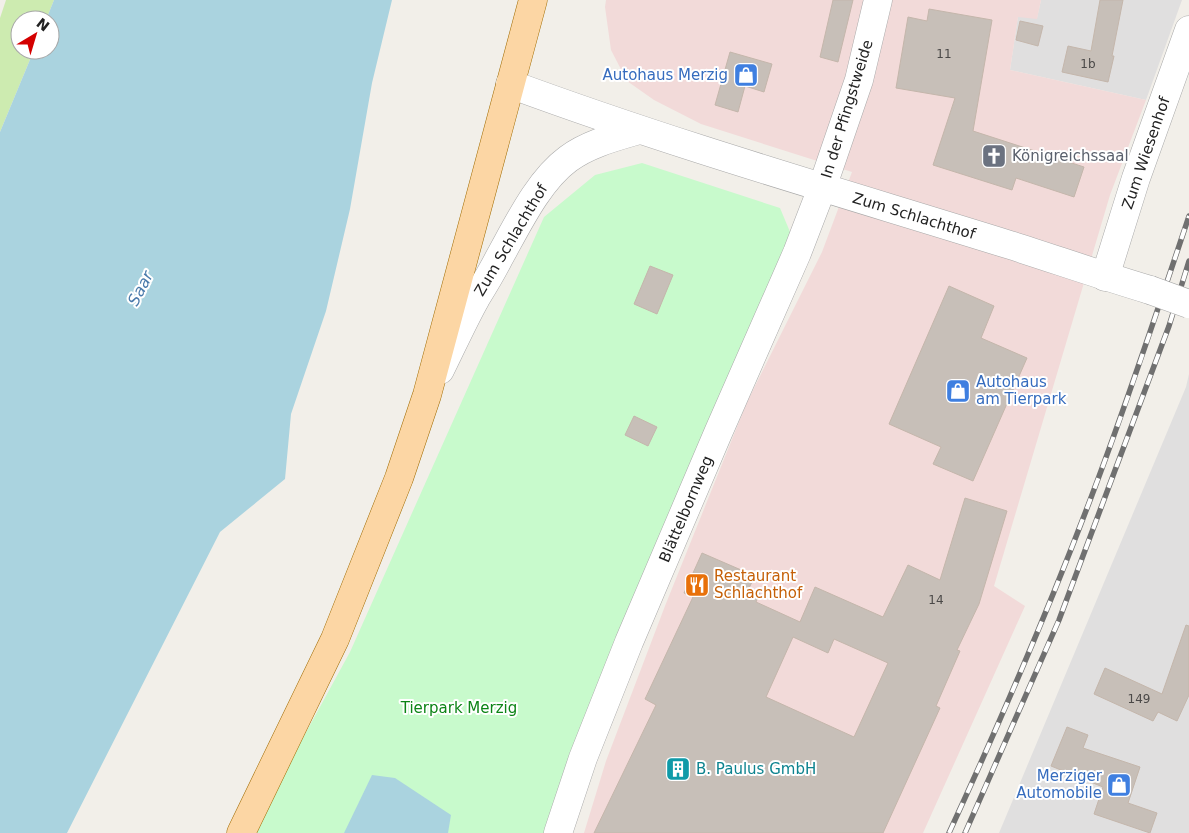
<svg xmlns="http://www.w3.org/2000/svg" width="1189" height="833" viewBox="0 0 1189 833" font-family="'DejaVu Sans',sans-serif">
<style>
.residential{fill:#e0dfdf}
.commercial{fill:#f2dad9}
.grass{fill:#cdebb0}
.park{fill:#c8facc}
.water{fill:#aad3df}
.building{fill:#c7bfb8;stroke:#c4b6ab;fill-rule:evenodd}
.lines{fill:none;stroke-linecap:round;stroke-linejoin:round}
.minor-casing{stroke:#a9a9a9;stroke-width:29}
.major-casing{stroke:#a06b00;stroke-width:29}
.minor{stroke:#fff;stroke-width:28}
.major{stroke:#fcd6a4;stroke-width:28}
.rail-casing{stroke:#707070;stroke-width:5.5}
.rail{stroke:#fff;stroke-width:4;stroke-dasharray:11;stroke-linecap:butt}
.minor-bridge-casing{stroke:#a9a9a9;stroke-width:29;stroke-linecap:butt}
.minor-bridge{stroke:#fff;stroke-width:28}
.labels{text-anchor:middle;stroke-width:4;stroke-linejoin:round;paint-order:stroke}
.number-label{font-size:12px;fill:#4b4948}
.shop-label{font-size:15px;fill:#366cbe;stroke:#fff;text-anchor:end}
.street-label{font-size:15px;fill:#222;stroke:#fff}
.worship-label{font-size:15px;fill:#5b616d;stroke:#fff;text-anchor:start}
.food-label{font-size:15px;fill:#c56008;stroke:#fff;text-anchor:start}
.park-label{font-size:15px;fill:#0c8416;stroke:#fff}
.culture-label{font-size:15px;fill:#0d838f;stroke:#fff;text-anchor:start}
.water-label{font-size:16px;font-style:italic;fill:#4a7aab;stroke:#fff}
</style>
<rect width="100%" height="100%" fill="#f2efe9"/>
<g class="residential">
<path d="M1041 0H1182L1146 100 1010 70 1018 16 1037 18Z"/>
<path d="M1189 374V833H999L1186 387Z"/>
</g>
<path class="commercial" d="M606 0H1041L1037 19 1018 17 1010 70 1146 100 1110 195 994 586 1025 606 923 833H584L606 761 665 606 747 402 822 252 852 172 701 124 654 100 627 81 611 50 605 7Z"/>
<path class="grass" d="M6 0H54L46 20H20V50H34L0 132V18Z"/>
<path class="park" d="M642 163 780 208 793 239 546 833H251L350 652 544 217 595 175Z"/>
<g class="water">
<path d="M54 0H392L372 83 350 209 326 311 291 414 285 479 220 532 67 833H0V132L34 50H50V20H46Z"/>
<path d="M372 775 395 778 451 815 448 833H344Z"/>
</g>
<g class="building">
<path d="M833 0H853L838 62 820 57Z"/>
<path d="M1100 0H1123L1112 56H1114L1108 82 1062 72 1068 46 1091 51Z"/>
<path d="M929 9 992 20 973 131 1084 167 1074 197 1016 178 1012 190 933 165 955 98 896 88 908 17 927 21Z"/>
<path d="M1020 21 1043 26 1038 46 1016 40Z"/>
<path d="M730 52 772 64 764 92 745 86 738 112 715 105Z"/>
<path d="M650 266 673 275 657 314 634 304Z"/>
<path d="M949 286 994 306 981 338 1027 358 973 481 933 464 941 447 889 424Z"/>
<path d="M634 416 657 427 648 446 625 435Z"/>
<path d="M965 498 1007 511 979 604 957 650 960 651 936 706 940 708 883 833H594L656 705 645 699 693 597 684 593 702 553 755 576 749 588 760 593 756 602 800 622 815 587 883 617 908 565 940 580ZM793 637 828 653 834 639 888 663 854 737 766 697Z"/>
<path d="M1186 625 1189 626V695L1177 721 1158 712 1153 721 1094 694 1105 668 1162 694Z"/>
<path d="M1067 727 1088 735 1083 748 1140 767 1128 803 1157 813 1150 833 1094 814 1103 787 1051 766Z"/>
</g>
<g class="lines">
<defs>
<g id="minor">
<path d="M510 84C675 145 843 193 1010 245 1057 260 1103 276 1150 290"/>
<path d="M1105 277 1136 178 1189 30"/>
<path d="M440 370C452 346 463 321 476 298 484 285 492 272 499 258 517 226 538 181 568 159 588 144 615 137 639 130"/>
<path d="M558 833 583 758 629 642 718 433 797 253 822 188 859 80 878 0"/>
</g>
<path id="major" d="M241 833 335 639 399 478 427 395 533 0"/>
</defs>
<use href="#minor" class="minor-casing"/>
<use href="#major" class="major-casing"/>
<use href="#minor" class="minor"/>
<use href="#major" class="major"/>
<defs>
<g id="rail">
<path d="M949 833C1000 722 1049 609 1092 495 1127 403 1158 309 1189 216"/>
<path d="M965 833 1059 620 1169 326 1189 261"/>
</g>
</defs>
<use href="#rail" class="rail-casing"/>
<use href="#rail" class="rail"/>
<defs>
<path id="minor-bridge" d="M1150 290 1189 304"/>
</defs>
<use href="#minor-bridge" class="minor-bridge-casing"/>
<use href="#minor-bridge" class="minor-bridge"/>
</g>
<defs>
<symbol id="shop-square" viewBox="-11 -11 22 22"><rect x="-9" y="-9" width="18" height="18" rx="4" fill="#3f7fe0" stroke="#fff"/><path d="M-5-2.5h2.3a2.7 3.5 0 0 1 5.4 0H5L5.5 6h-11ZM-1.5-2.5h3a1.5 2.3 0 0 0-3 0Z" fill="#fff"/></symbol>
<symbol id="church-square" viewBox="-11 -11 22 22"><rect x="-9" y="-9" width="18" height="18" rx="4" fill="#6b7280" stroke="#fff"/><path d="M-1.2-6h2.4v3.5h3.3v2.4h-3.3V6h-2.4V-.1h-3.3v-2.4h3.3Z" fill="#fff"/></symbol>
<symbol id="restaurant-square" viewBox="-11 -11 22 22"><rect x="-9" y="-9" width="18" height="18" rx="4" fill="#e8710a" stroke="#fff"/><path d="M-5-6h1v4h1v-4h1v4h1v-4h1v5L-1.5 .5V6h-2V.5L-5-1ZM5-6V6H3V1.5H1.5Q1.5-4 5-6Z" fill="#fff"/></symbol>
<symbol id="building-square" viewBox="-11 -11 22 22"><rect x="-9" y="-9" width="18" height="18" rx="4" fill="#0f9aa8" stroke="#fff"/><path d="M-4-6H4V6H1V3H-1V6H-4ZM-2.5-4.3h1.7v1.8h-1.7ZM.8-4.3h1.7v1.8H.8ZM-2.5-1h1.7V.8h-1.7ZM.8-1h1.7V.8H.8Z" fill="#fff"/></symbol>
</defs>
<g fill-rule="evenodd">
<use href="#shop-square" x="732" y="61" width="28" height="28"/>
<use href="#church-square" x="980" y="142" width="28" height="28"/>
<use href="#shop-square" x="944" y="377" width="28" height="28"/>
<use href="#restaurant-square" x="683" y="571" width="28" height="28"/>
<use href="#building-square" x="664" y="755" width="28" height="28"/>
<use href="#shop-square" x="1105" y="771" width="28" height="28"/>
</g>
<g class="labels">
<g class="number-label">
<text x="944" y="58">11</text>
<text x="1088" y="68">1b</text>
<text x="936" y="604">14</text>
<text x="1139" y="703">149</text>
</g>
<g class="shop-label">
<text x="728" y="80">Autohaus Merzig</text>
<text x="976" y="387" text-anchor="start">Autohaus<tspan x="976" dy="17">am Tierpark</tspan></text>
<text x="1102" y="781">Merziger<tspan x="1102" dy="17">Automobile</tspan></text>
</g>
<g class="street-label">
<text transform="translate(847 109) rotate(-73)" y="5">In der Pfingstweide</text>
<text transform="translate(1146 153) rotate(-71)" y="5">Zum Wiesenhof</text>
<text transform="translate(914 216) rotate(17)" y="5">Zum Schlachthof</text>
<text transform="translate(511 240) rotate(-59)" y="5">Zum Schlachthof</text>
<text transform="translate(686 509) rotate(-67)" y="5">Blättelbornweg</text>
</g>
<g class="worship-label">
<text x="1012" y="161">Königreichssaal</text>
</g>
<g class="food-label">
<text x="714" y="581">Restaurant<tspan x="714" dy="17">Schlachthof</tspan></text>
</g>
<g class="park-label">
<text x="459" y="713">Tierpark Merzig</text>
</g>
<g class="culture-label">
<text x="696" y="774">B. Paulus GmbH</text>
</g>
<g class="water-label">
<text transform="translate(140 288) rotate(-63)" y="6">Saar</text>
</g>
</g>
<g transform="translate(35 35) rotate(38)"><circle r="24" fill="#ffffff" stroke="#a7a7a7"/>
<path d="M0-4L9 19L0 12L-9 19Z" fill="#d40000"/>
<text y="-8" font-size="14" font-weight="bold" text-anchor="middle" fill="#222222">N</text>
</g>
</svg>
